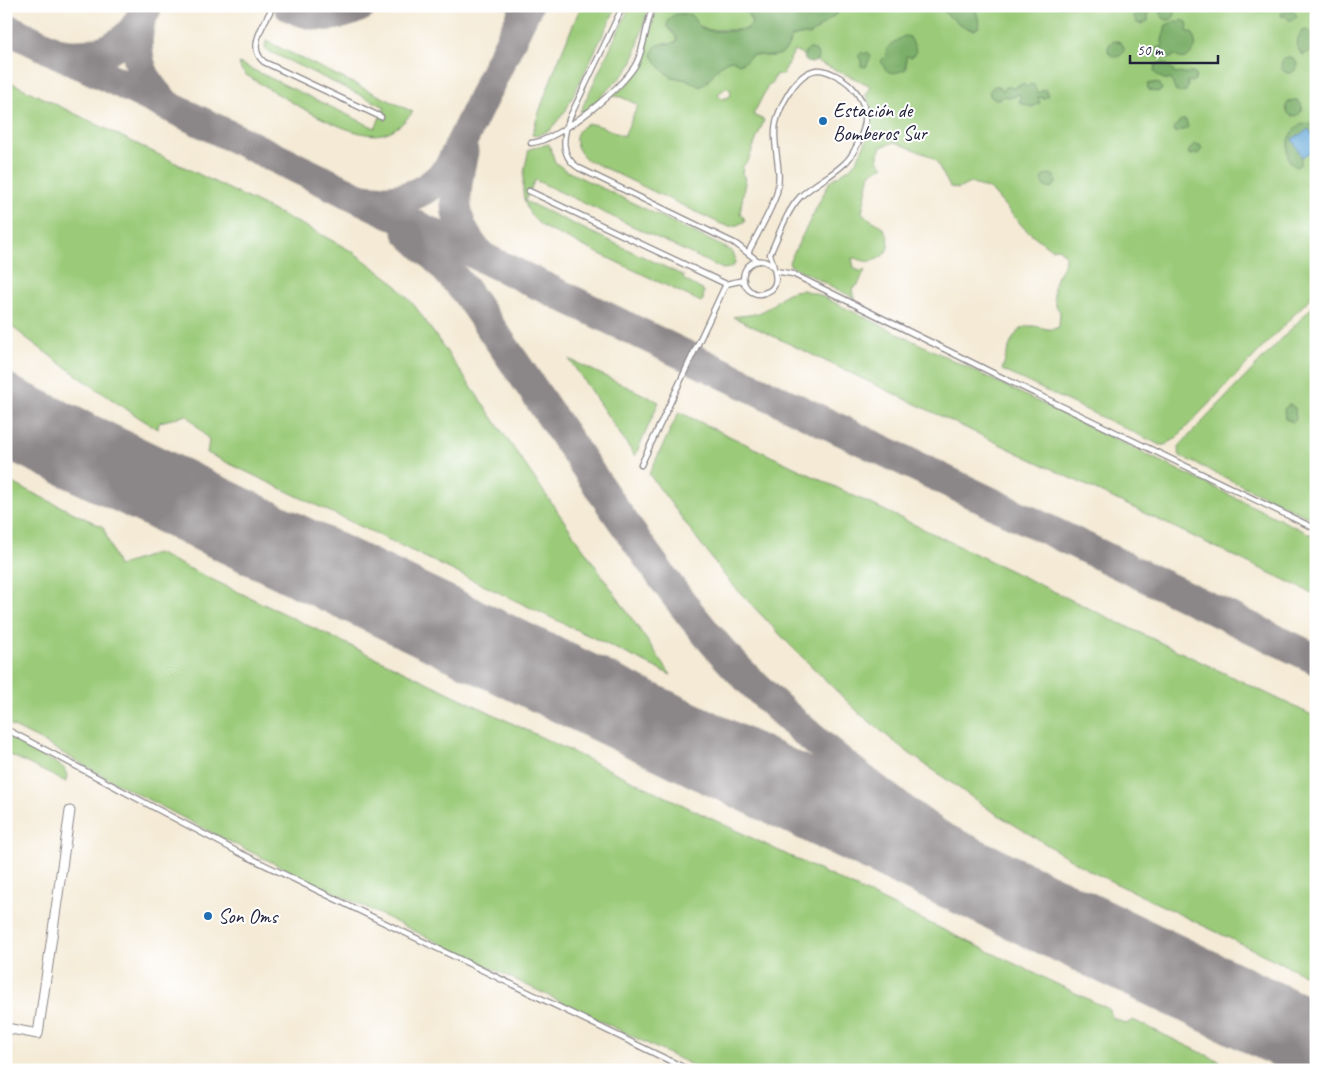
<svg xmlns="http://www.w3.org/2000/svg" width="1322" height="1076" viewBox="0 0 1322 1076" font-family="Caveat,sans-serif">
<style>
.green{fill:#9bcb79;stroke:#5e765a;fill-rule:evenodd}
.forest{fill:#7caf69;stroke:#4f6852}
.water{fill:#60a5d6;stroke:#416488}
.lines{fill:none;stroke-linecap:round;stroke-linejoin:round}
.taxiway{stroke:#8b8688;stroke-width:31}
.runway{stroke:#8b8688;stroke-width:79}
.service-casing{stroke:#8b8688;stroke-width:7}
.minor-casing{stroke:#8b8688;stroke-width:11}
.service{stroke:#fff;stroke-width:4.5}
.minor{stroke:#fff;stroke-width:9}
.poi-dot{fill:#1f6fb2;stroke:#fff;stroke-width:2}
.labels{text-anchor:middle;stroke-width:4;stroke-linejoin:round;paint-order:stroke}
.poi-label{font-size:20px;fill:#22223b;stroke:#fff;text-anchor:start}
</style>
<rect width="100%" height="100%" fill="#fff"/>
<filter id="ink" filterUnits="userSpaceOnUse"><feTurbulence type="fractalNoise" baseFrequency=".02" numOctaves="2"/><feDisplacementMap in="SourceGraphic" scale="10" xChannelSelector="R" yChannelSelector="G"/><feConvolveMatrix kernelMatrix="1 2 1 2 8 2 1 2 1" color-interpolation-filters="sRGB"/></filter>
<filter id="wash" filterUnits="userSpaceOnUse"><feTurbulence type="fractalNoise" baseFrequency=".0096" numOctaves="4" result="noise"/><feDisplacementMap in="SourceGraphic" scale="20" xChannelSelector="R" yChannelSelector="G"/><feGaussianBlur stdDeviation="1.12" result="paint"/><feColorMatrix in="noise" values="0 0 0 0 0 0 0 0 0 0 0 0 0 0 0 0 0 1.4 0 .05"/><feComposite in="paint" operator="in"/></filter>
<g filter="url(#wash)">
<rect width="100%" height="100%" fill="#f4ead5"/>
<g class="green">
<path d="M581 6H617L566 110 550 130 537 136 532 135C545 90 563 49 581 6Z"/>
<path d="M630 6H649L633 61 627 71 587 110 580 112Z"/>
<path d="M658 6H735L747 13 752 23 750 27 743 30H707L699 26 669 30 676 36 677 41 671 44 666 42 652 55C657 63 662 72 671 76 679 80 687 78 694 84L706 83C709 77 723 60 730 60 734 60 738 63 742 63L752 55C764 54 778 61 787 48 789 45 789 41 792 37L815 31 846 6H944V9L969 29 975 30 979 26 975 6H1302L1316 15V292L1175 439 1165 445H1160L1002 370C1007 355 1012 324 1033 326 1045 327 1047 332 1059 327L1060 311C1053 307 1053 289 1055 281 1059 269 1066 268 1065 254L1058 248 1051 249 1024 228 991 190 970 183 958 189 950 187 937 163 930 156 895 142 881 147 878 154V160L884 166 870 173 862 212C867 219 875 221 881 226 895 239 889 258 871 261 865 263 859 258 852 258L854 268 859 271 865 270 858 285 853 288 852 292 856 299 790 265 789 262 830 181 850 168 857 160 872 129 870 106 866 95 871 86 794 51 782 76 776 74 771 85 769 84 753 115 764 120 748 161 743 166 742 174 744 176 745 182 740 213 744 218 745 221C735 227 730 228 719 223L586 159C577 150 571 138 581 128 583 126 588 123 591 124 602 125 614 133 624 136L638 105 621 97 612 96 626 86 644 60 645 52 653 20ZM726 88 730 89 731 94 729 97 722 99 718 95 719 93Z"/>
<path d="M266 41 413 112C404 122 396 131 382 134 351 142 275 92 246 75L241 70 239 63 375 128 385 107 266 50 265 48Z"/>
<path d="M6 80 311 229 353 252 391 280 415 306 671 675 207 453 209 440 187 415 160 422 157 429C105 396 55 361 6 322Z"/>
<path d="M549 144 555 162 565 170 732 251 735 257V264L730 268 723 269 535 180 525 201 684 276 683 279 704 291 703 300 701 302 545 228C515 208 522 180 529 149Z"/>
<path d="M803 290 819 295 1316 537V595L733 317C742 315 751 316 761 312 779 304 779 291 803 290Z"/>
<path d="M1316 303V521L1180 456 1178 450 1181 444Z"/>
<path d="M569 359 659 402 635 456Z"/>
<path d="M679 412 1316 717V980L1090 871 990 810 906 751 860 714 791 646 727 579 649 474Z"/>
<path d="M6 480 103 527 118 566 157 553 1109 1009 1112 1017 1126 1024 1133 1020 1238 1070H702L226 840 101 775 40 740 6 723Z"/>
<path d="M6 734 64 768 67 775 66 782 6 753Z"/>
</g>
<g class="forest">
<circle cx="1168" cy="13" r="7"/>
<path d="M735 6H846L810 35H798L792 37C789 41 789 45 787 48 779 61 763 54 752 55L746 61 739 64 732 60C716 62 712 82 700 87L688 80 672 77 666 73 658 65 652 55 655 47C663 41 671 46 677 41L676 36 667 26C668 12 681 13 691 15 695 19 697 25 702 28 709 33 739 31 747 29L752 23C750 14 743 10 735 6Z"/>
<path d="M944 6H975L979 22 978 28C968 33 956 20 947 15L944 12Z"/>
<path d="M1132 6H1141V9L1148 13V21L1141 24 1137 23 1134 17 1136 11 1132 8Z"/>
<path d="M1290 10 1293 11 1297 15 1293 20H1289L1285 16 1282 17 1281 15 1282 12 1285 13Z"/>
<path d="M1181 20 1187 22 1188 26 1187 31 1193 34 1196 46C1192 54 1184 64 1175 55L1171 58 1156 57 1154 55V50L1158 47 1162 48V40L1166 25 1175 21 1179 23Z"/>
<path d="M1307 30 1313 34 1316 30C1316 43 1316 49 1303 55 1295 49 1296 38 1302 31Z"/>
<path d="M904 36 910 37 915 47 916 53 911 57 906 56V69C893 75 886 75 881 60L887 54 886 50 891 44Z"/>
<circle cx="1116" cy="49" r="8"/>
<circle cx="811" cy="56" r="7"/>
<path d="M862 52 864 54 868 52 871 56 866 67 861 66V60L858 56Z"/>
<circle cx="1289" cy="65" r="8"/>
<path d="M1163 62C1168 65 1174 69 1175 74 1177 73 1191 73 1194 73L1196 76 1195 80 1191 82 1187 81 1188 86 1186 91 1180 92 1175 90 1171 79C1165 81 1156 76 1154 71L1155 65Z"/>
<path d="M1153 83 1160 84 1162 90 1156 92 1149 90 1147 86 1148 84Z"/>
<path d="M1023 84 1027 87 1030 84 1034 85 1037 93 1045 89 1048 95 1045 98 1038 97 1040 103 1032 107 1020 103V95L1017 94 1015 97H1008L1003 96 1000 99H994L991 97 989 92 994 86H999L1003 91 1005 87H1011L1014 89 1016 86Z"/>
<circle cx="1294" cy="108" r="8"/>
<path d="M1181 120H1186L1188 127 1179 132H1175L1174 128Z"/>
<path d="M1309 123 1315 127C1316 142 1299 146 1301 164L1296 167C1282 160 1287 136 1297 127 1301 124 1304 124 1309 123Z"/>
<path d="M1194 144 1200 145 1202 149 1198 154 1190 155 1188 152Z"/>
<circle cx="1049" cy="181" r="7"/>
<path d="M1289 405H1291L1295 408 1296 420 1293 422 1285 419 1284 409Z"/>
</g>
<path class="water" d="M1309 129 1316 141V149L1302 157 1292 139Z"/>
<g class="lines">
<g class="taxiway">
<path d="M289 6C314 18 336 19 361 6"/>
<path d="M141 17C132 50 139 78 164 102"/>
<path d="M6 28 1316 659"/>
<path d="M63 54C88 58 116 51 133 30 139 23 143 14 147 6"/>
<path d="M463 152C453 195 449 222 481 256"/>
<path d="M366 199C400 204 429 194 450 166L527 6"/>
<path d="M408 232 440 262 466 292C513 360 560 428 606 497 647 556 688 617 738 669 827 759 931 835 1040 900 1098 935 1162 966 1221 998"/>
<path d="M6 388 81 443 171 495"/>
</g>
<path class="runway" d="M6 416 1316 1043"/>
</g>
</g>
<g filter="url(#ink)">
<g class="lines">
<defs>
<g id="service">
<path d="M273 6C265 23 246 47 264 62L381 117"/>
<path d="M623 6 570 117C563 135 559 156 579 168L736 244 758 261"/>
<path d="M531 143C557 142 626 86 637 62 645 45 646 24 653 6"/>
<path d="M529 191 726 284 744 280"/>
<path d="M748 253C756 236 773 208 777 192 782 172 774 151 775 131 775 112 796 72 817 70 827 69 844 79 851 86 868 104 869 119 859 141 855 149 852 157 845 163 832 176 813 184 800 197 786 212 779 235 770 254 773 267 784 288 764 293 759 295 753 293 749 290 733 275 754 250 772 266"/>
<path d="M775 271 793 274 1001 377 1316 529"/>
<path d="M641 465 726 284"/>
<path d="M6 729 238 852 689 1070"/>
</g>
<path id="minor" d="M6 1028 38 1034 70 811"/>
</defs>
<use href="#service" class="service-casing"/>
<use href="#minor" class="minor-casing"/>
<use href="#service" class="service"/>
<use href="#minor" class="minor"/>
</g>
</g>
<g class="poi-dot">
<circle cx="823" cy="121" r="5"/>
<circle cx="208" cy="916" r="5"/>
</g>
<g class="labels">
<g class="poi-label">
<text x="833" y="117">Estación de<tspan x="833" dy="23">Bomberos Sur</tspan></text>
<text x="218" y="923">Son Oms</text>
</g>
</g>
<rect width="1322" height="1076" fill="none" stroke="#fff" stroke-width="25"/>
<path d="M1130 55v8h88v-8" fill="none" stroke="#22223b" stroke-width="2.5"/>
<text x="1137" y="55" font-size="15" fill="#22223b" stroke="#ffffff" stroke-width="4" paint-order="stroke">50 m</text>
</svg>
